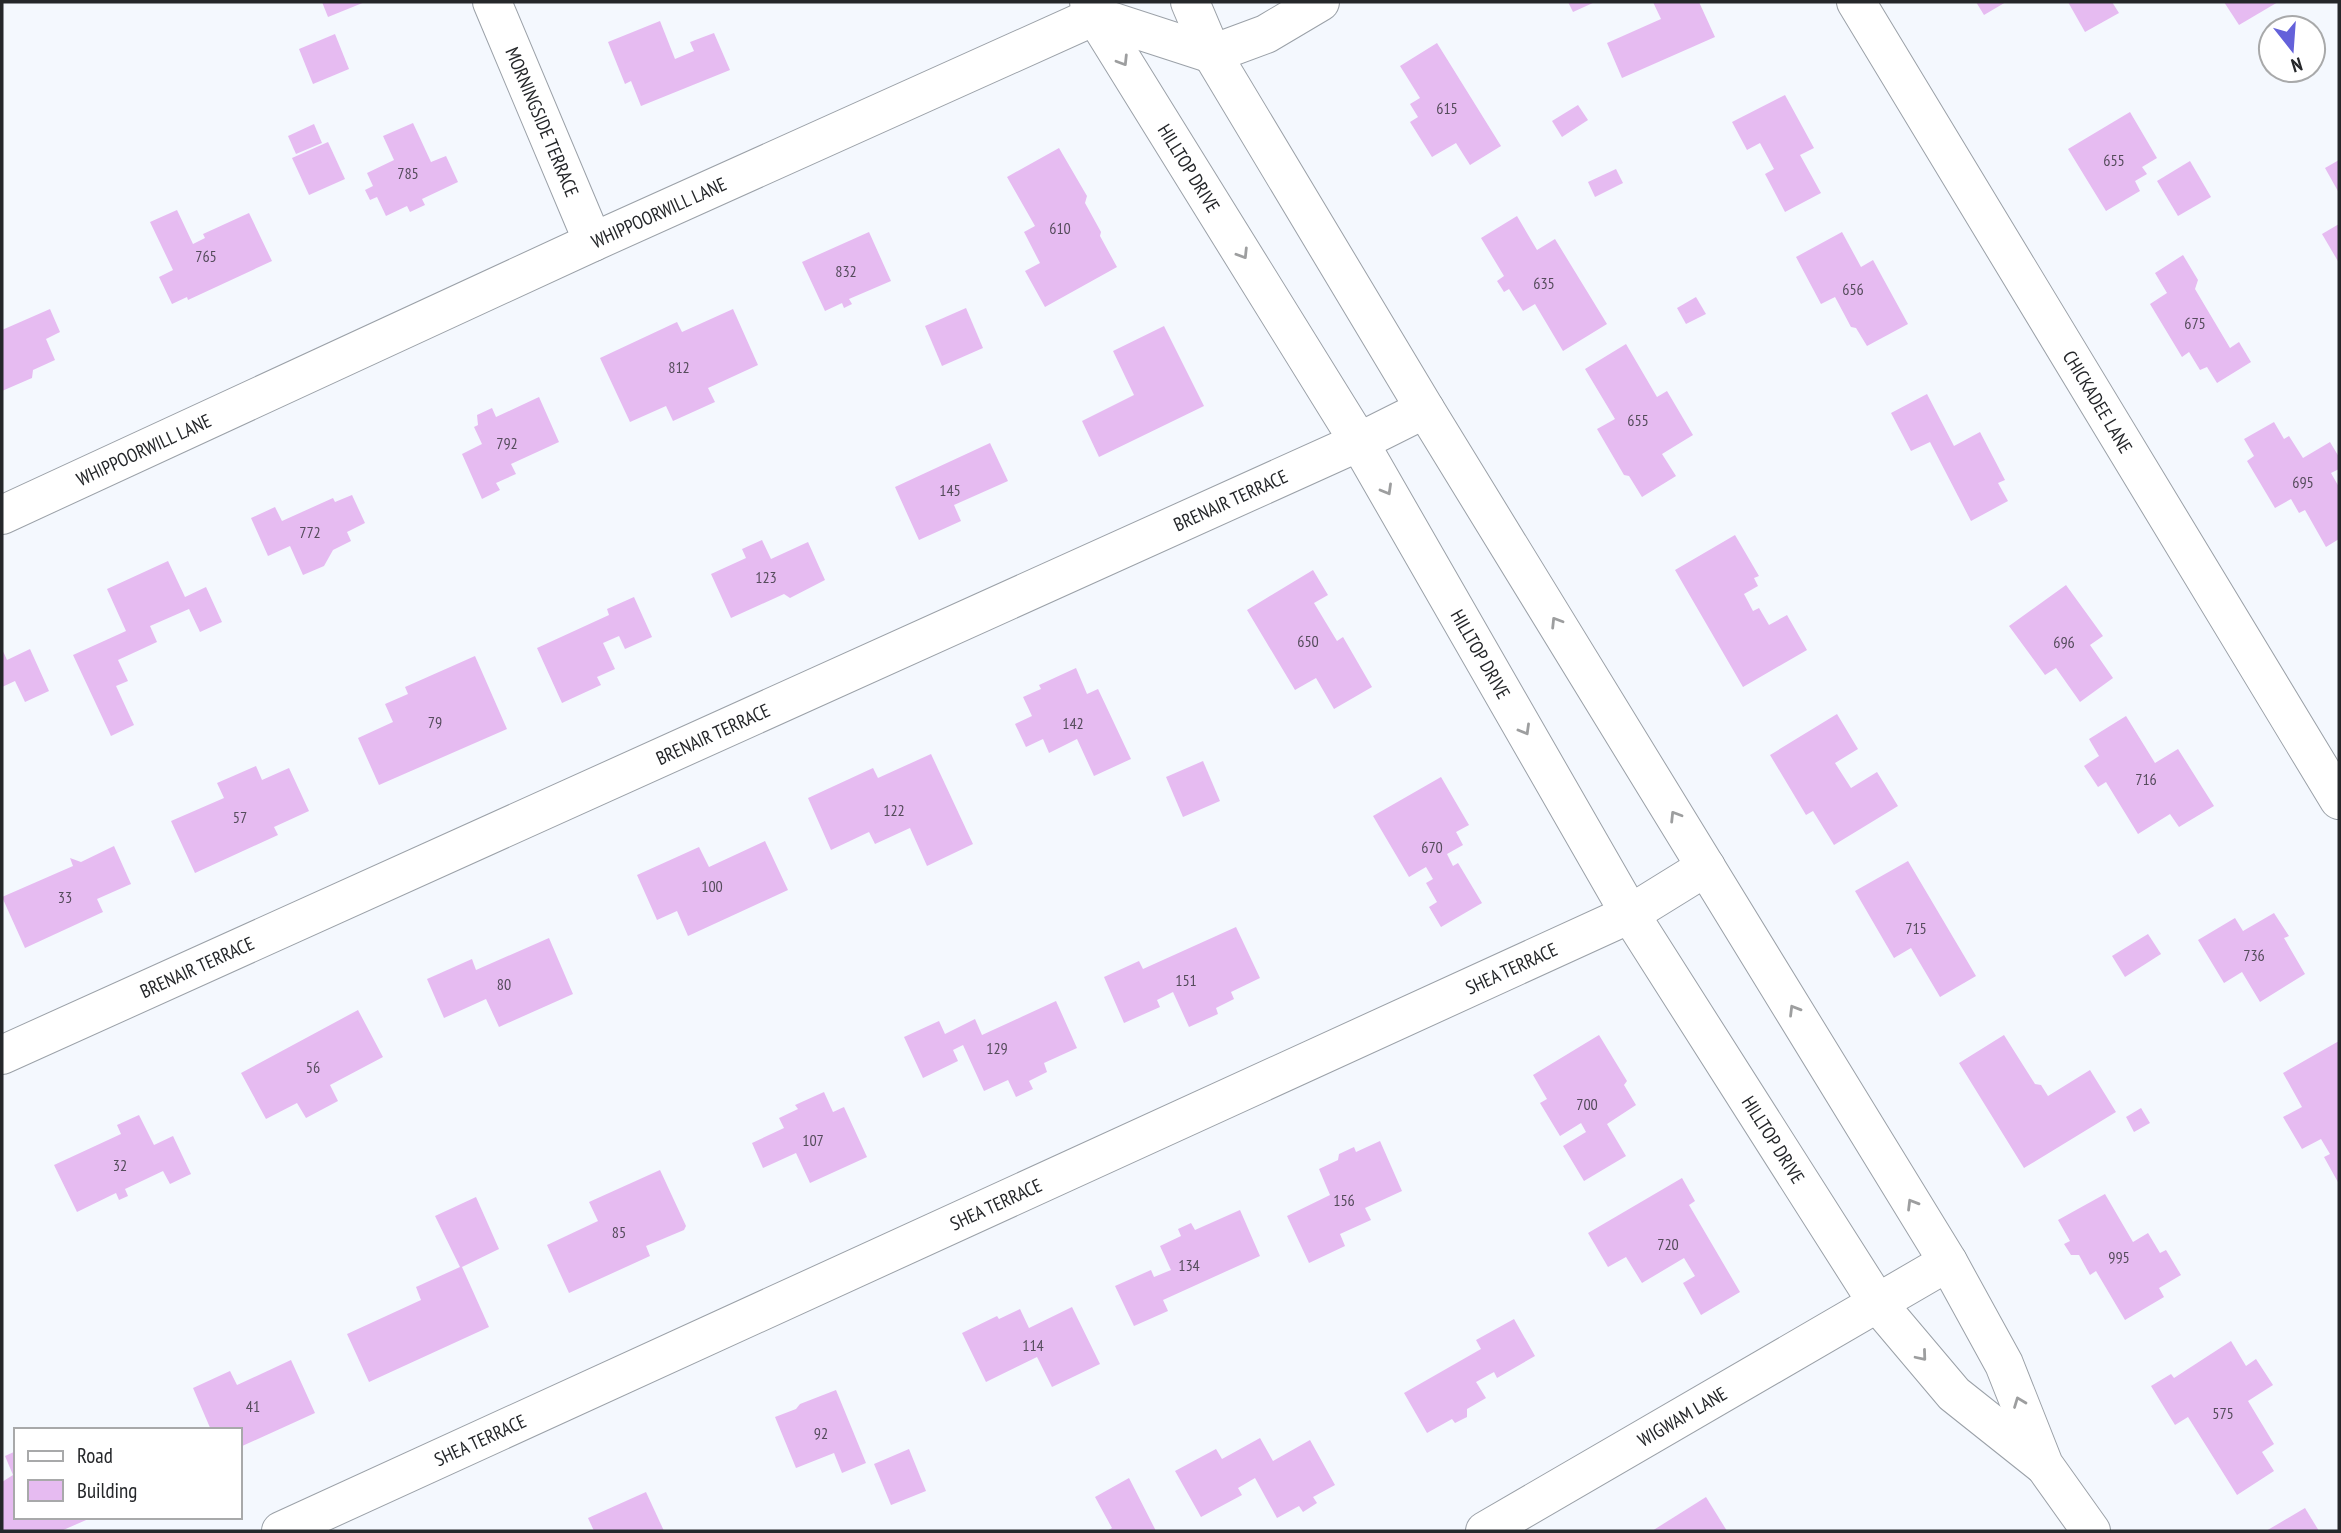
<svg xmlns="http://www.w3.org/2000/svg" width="2341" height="1533" viewBox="0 0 2341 1533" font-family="'PT Sans Narrow',sans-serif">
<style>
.building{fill:#e6bbf1}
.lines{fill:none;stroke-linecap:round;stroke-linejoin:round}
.minor-casing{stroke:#9ba1a8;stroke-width:40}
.minor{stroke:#fff;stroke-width:38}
.oneway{stroke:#9d9e9f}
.labels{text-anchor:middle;stroke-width:6;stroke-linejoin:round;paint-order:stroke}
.number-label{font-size:16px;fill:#554c5c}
.street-label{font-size:19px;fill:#25272a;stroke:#fff}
</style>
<rect width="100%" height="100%" fill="#f4f8fe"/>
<g class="building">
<path d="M322 2H365L328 17Z"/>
<path d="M1568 2H1595L1573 12Z"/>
<path d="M1653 2H1699L1715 37 1622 78 1607 43 1661 19Z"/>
<path d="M1976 2H2006L1984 15Z"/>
<path d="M2068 2H2112L2119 13 2085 32Z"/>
<path d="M2224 2H2278L2239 25Z"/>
<path d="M660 21 675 59 694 51 690 42 714 33 730 70 641 106 631 81 625 84 608 42Z"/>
<path d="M335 34 349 69 313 84 299 49Z"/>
<path d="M1437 43 1501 146 1470 165 1456 143 1432 157 1410 122 1418 117 1410 104 1420 98 1400 66Z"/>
<path d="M1785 95 1814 148 1800 155 1821 193 1785 212 1765 174 1774 169 1760 143 1747 150 1732 122Z"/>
<path d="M1578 105 1588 120 1562 137 1552 121Z"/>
<path d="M2130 112 2157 158 2142 167 2147 174 2135 181 2140 191 2106 211 2068 149Z"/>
<path d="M413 123 431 162 446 156 458 182 422 199 425 205 410 212 407 206 386 216 377 197 370 200 365 190 373 186 367 173 394 160 383 136Z"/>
<path d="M314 124 322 143 296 154 288 136Z"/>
<path d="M328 142 345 179 309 195 292 158Z"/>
<path d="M1059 148 1087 196 1085 203 1101 232 1100 236 1117 267 1045 307 1025 271 1040 263 1024 232 1035 226 1007 177Z"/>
<path d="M2339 160V193L2325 168Z"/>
<path d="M2190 161 2211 197 2178 216 2157 181Z"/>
<path d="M1616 169 1623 183 1595 197 1588 182Z"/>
<path d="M177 210 193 244 205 238 203 234 249 213 272 261 188 300 187 297 172 304 159 277 173 270 150 222Z"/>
<path d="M1517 216 1537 250 1555 239 1607 324 1563 351 1535 304 1523 311 1509 289 1504 292 1497 281 1504 276 1481 238Z"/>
<path d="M2339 224V263L2322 234Z"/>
<path d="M869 232 891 281 849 299 852 304 844 308 842 303 825 311 802 262Z"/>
<path d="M1842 232 1861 267 1873 260 1908 324 1867 346 1856 328 1851 327 1835 297 1821 304 1796 257Z"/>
<path d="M2183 255 2198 280 2195 289 2230 348 2239 342 2251 362 2217 383 2207 367 2200 370 2189 352 2182 357 2150 304 2167 293 2155 273Z"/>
<path d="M1696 297 1706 314 1686 324 1677 308Z"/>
<path d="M966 308 983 348 942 366 925 326Z"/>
<path d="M50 309 60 332 46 339 55 360 33 370 32 378 2 391V330Z"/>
<path d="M733 309 758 365 708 388 715 402 673 421 666 406 630 422 600 358 677 322 682 332Z"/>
<path d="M1164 326 1204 406 1099 457 1082 421 1134 395 1113 351Z"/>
<path d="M1626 344 1657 397 1667 391 1693 435 1662 454 1676 476 1642 497 1629 476 1624 475 1597 429 1615 419 1585 369Z"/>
<path d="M1927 394 1954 446 1980 432 2005 480 1998 483 2008 501 1971 521 1930 442 1911 451 1891 413Z"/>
<path d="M539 397 559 442 511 464 516 474 496 483 500 490 482 499 462 454 482 444 474 427 478 425 477 415 492 408 496 417Z"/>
<path d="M2274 422 2284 439 2289 436 2303 458 2330 442 2339 457V469L2331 473 2339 487V539L2326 547 2305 510 2299 513 2291 499 2275 508 2247 461 2254 456 2244 439Z"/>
<path d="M990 443 1008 481 954 505 961 521 919 540 895 487Z"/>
<path d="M352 495 365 523 347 532 351 541 333 550 324 566 303 575 290 546 268 556 251 518 275 507 282 521 333 498 335 502Z"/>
<path d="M1735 535 1759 576 1754 578 1758 586 1744 594 1753 611 1759 608 1769 625 1787 615 1807 650 1743 687 1675 570Z"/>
<path d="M762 540 771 559 808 542 825 580 790 598 784 594 731 618 711 574 746 558 742 549Z"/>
<path d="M168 561 185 597 206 587 222 622 200 632 189 609 150 626 157 642 118 660 128 681 116 686 134 725 111 736 73 655 126 631 107 589Z"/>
<path d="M1313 570 1328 595 1314 603 1337 641 1343 637 1372 687 1334 709 1316 678 1295 690 1247 610Z"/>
<path d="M2066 585 2103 636 2090 645 2113 678 2080 702 2056 668 2045 675 2009 626Z"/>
<path d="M634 597 652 637 625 649 619 636 603 643 615 669 597 677 601 685 562 703 537 648 609 615 607 609Z"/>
<path d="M2 649 7 660 30 649 49 691 25 702 15 681 2 687Z"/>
<path d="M475 656 507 729 379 785 358 738 393 722 385 704 408 694 405 687Z"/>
<path d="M1076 668 1087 694 1098 689 1131 759 1094 776 1077 739 1049 753 1043 739 1026 747 1015 724 1032 716 1023 697 1041 689 1039 685Z"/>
<path d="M1837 714 1858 749 1835 763 1851 788 1877 772 1898 806 1834 845 1813 811 1806 815 1770 755Z"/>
<path d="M2126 716 2155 763 2178 749 2214 806 2179 827 2170 814 2138 834 2106 782 2098 787 2084 766 2099 756 2089 739Z"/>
<path d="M931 754 973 844 927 866 910 828 875 844 869 832 831 850 808 798 873 768 878 778Z"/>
<path d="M1203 761 1220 801 1183 817 1166 777Z"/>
<path d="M256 766 262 780 289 768 309 811 274 827 278 835 195 873 171 821 224 798 217 783Z"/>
<path d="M1441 777 1469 825 1456 832 1463 845 1447 854 1453 866 1458 863 1482 903 1441 927 1429 907 1437 902 1426 883 1433 879 1426 867 1409 877 1373 816Z"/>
<path d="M765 841 788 890 688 936 677 911 657 920 637 875 699 847 709 867Z"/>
<path d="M114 846 131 884 97 899 103 912 25 948 2 897 73 866 70 858 81 862Z"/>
<path d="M1908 861 1976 976 1940 997 1911 948 1894 958 1855 891Z"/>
<path d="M2274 913 2289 936 2284 938 2305 974 2260 1002 2242 972 2224 983 2198 940 2235 918 2243 931Z"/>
<path d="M1236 927 1260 978 1231 992 1234 999 1216 1008 1218 1014 1189 1027 1173 992 1157 1000 1160 1007 1124 1023 1104 977 1139 961 1143 969Z"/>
<path d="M2148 934 2161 954 2125 977 2112 956Z"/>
<path d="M549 938 573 994 499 1027 486 999 444 1018 427 979 472 959 476 970Z"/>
<path d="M1056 1001 1077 1048 1044 1063 1047 1072 1029 1081 1033 1089 1016 1097 1008 1080 984 1091 963 1045 953 1050 958 1061 923 1078 904 1037 939 1021 945 1034 975 1019 982 1035Z"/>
<path d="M358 1010 383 1057 330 1085 338 1101 306 1118 297 1103 266 1119 241 1073Z"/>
<path d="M1599 1035 1627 1081 1624 1085 1636 1105 1607 1124 1626 1156 1584 1181 1563 1146 1586 1132 1581 1123 1560 1136 1540 1103 1547 1099 1533 1075Z"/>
<path d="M2004 1035 2035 1084 2041 1085 2048 1096 2090 1070 2116 1112 2024 1168 1959 1063Z"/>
<path d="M2339 1041V1184L2324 1157 2330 1154 2321 1139 2302 1149 2283 1117 2302 1107 2283 1073Z"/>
<path d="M824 1092 833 1112 844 1107 867 1157 810 1183 796 1153 763 1168 752 1143 784 1128 779 1118 798 1109 795 1105Z"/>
<path d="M2141 1108 2150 1123 2134 1132 2126 1117Z"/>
<path d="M139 1115 154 1145 173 1136 191 1174 170 1184 163 1171 125 1189 128 1196 119 1200 116 1193 77 1212 54 1165 121 1134 117 1125Z"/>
<path d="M1380 1141 1402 1191 1365 1208 1371 1220 1340 1234 1345 1246 1309 1263 1287 1216 1330 1195 1319 1169 1338 1160 1339 1154 1354 1147 1356 1152Z"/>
<path d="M660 1170 686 1226 684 1230 646 1246 650 1256 569 1293 547 1245 598 1221 589 1202Z"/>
<path d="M1682 1178 1695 1201 1689 1205 1740 1292 1701 1315 1683 1283 1695 1276 1684 1258 1642 1283 1626 1257 1608 1267 1588 1233Z"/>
<path d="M2105 1194 2133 1242 2148 1233 2160 1253 2166 1250 2181 1275 2159 1288 2164 1297 2125 1320 2096 1271 2090 1275 2079 1255H2071L2064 1244 2070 1241 2058 1220Z"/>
<path d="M476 1197 499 1249 462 1267 489 1327 369 1382 347 1334 421 1300 416 1287 460 1267 435 1216Z"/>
<path d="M1240 1210 1260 1256 1163 1300 1168 1311 1134 1326 1115 1286 1151 1270 1154 1277 1171 1270 1160 1246 1181 1236 1178 1229 1191 1223 1195 1230Z"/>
<path d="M1072 1307 1100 1364 1052 1387 1037 1357 986 1382 962 1333 997 1316 999 1319 1020 1309 1029 1328Z"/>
<path d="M1514 1319 1535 1356 1497 1378 1494 1372 1476 1382 1486 1398 1467 1409V1417L1455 1423 1452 1419 1427 1433 1404 1393 1481 1349 1476 1340Z"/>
<path d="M2231 1341 2246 1366 2256 1359 2273 1385 2248 1401 2274 1444 2262 1452 2274 1471 2237 1495 2188 1417 2175 1425 2151 1386 2171 1374 2174 1378Z"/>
<path d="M291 1360 315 1413 240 1447V1430H211L193 1388 230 1371 237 1385Z"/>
<path d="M836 1390 866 1463 842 1473 834 1453 796 1468 775 1417 796 1409 800 1404Z"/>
<path d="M1260 1438 1273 1461 1310 1440 1335 1485 1313 1497 1317 1503 1303 1512 1299 1506 1277 1518 1255 1478 1238 1488 1242 1495 1201 1517 1175 1471 1216 1449 1222 1459Z"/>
<path d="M909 1449 926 1491 891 1505 874 1464Z"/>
<path d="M16 1451V1517H93L61 1531H2V1482L13 1475 5 1456Z"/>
<path d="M1129 1478 1156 1531H1107L1112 1528 1095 1497Z"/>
<path d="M646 1492 664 1531H594L588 1518Z"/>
<path d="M1706 1497 1727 1531H1652Z"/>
<path d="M2305 1508 2319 1531H2266Z"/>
</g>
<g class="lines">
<defs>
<g id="minor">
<path id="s1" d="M492 2 593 242"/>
<path id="s2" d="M1089 2 1095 16 1359 442 1630 914 1878 1304 1954 1394 2042 1464"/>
<path d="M1190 2 1212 54 1425 409 1948 1262 2004 1364 2044 1465 2091 1531"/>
<path id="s3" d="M1856 2 2339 800"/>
<path id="s4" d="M2 515 593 242 1095 16 1212 54 1266 34 1320 2"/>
<path id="s5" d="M2 1055 1359 442 1425 409"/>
<path id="s6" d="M281 1531 1630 914 1706 867"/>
<path id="s7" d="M1485 1531 1948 1262"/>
</g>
</defs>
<use href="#minor" class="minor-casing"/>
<use href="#minor" class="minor"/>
</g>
<defs><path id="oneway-chevron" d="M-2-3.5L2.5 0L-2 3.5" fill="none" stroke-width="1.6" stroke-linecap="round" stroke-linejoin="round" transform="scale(1.75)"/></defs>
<g class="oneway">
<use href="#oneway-chevron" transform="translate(1123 61) rotate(58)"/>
<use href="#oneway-chevron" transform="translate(1243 254) rotate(58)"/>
<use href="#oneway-chevron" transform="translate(1387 490) rotate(60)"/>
<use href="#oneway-chevron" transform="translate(1556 622) rotate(-122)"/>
<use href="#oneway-chevron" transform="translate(1525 730) rotate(60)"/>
<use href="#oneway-chevron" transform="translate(1675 816) rotate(-122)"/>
<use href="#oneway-chevron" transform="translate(1794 1010) rotate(-121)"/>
<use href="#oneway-chevron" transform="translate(1912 1204) rotate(-121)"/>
<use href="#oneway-chevron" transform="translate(1922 1356) rotate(50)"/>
<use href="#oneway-chevron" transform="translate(2019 1402) rotate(-111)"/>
</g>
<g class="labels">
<g class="number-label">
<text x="1447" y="114">615</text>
<text x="2114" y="166">655</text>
<text x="408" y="179">785</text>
<text x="1060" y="234">610</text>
<text x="206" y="262">765</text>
<text x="846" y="277">832</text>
<text x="1544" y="289">635</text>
<text x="1853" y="295">656</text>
<text x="2195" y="329">675</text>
<text x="679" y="373">812</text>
<text x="1638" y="426">655</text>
<text x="507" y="449">792</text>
<text x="2303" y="488">695</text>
<text x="950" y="496">145</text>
<text x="310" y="538">772</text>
<text x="766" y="583">123</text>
<text x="1308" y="647">650</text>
<text x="2064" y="648">696</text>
<text x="435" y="728">79</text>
<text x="1073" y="729">142</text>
<text x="2146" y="785">716</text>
<text x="894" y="816">122</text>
<text x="240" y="823">57</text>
<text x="1432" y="853">670</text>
<text x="712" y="892">100</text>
<text x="65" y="903">33</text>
<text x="1916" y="934">715</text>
<text x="2254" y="961">736</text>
<text x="1186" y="986">151</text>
<text x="504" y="990">80</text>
<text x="997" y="1054">129</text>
<text x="313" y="1073">56</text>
<text x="1587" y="1110">700</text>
<text x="813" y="1146">107</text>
<text x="120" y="1171">32</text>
<text x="1344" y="1206">156</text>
<text x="619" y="1238">85</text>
<text x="1668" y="1250">720</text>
<text x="2119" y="1263">995</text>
<text x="1189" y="1271">134</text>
<text x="1033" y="1351">114</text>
<text x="253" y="1412">41</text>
<text x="2223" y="1419">575</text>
<text x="821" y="1439">92</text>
</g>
<g class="street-label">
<text dy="7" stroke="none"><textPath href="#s1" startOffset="130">MORNINGSIDE TERRACE</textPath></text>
<text dy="7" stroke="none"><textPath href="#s2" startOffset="194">HILLTOP DRIVE</textPath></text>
<text dy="7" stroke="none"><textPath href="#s4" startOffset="723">WHIPPOORWILL LANE</textPath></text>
<text dy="7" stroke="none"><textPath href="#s3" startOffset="467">CHICKADEE LANE</textPath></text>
<text dy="7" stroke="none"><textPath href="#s4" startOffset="156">WHIPPOORWILL LANE</textPath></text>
<text dy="7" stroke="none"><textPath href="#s5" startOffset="1348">BRENAIR TERRACE</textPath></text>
<text dy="7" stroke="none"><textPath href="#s2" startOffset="761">HILLTOP DRIVE</textPath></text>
<text dy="7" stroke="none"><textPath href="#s5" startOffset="780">BRENAIR TERRACE</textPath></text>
<text dy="7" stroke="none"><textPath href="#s5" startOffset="214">BRENAIR TERRACE</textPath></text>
<text dy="7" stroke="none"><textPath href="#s6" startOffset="1353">SHEA TERRACE</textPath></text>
<text dy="7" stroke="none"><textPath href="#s2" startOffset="1328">HILLTOP DRIVE</textPath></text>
<text dy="7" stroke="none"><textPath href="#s6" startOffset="786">SHEA TERRACE</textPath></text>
<text dy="7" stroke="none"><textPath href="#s7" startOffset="228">WIGWAM LANE</textPath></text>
<text dy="7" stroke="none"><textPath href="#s6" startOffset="219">SHEA TERRACE</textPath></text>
</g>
</g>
<rect width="2341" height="1533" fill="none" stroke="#25272a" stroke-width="7"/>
<rect x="14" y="1428" width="228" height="91" fill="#ffffff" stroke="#a8a9aa" stroke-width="2"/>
<rect x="28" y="1451" width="35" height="10" fill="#ffffff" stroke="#a8a9aa" stroke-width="2"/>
<text x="77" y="1463" font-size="21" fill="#25272a">Road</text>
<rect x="28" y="1480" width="35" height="21" fill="#e6bbf1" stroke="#a8a9aa" stroke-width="2"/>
<text x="77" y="1498" font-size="21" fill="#25272a">Building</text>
<g transform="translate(2292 49) rotate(163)"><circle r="33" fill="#ffffff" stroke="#a8a9aa" stroke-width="2"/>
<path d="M0-5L12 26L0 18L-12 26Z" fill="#6461da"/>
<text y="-10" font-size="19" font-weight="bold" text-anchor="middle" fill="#25272a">N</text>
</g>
</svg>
